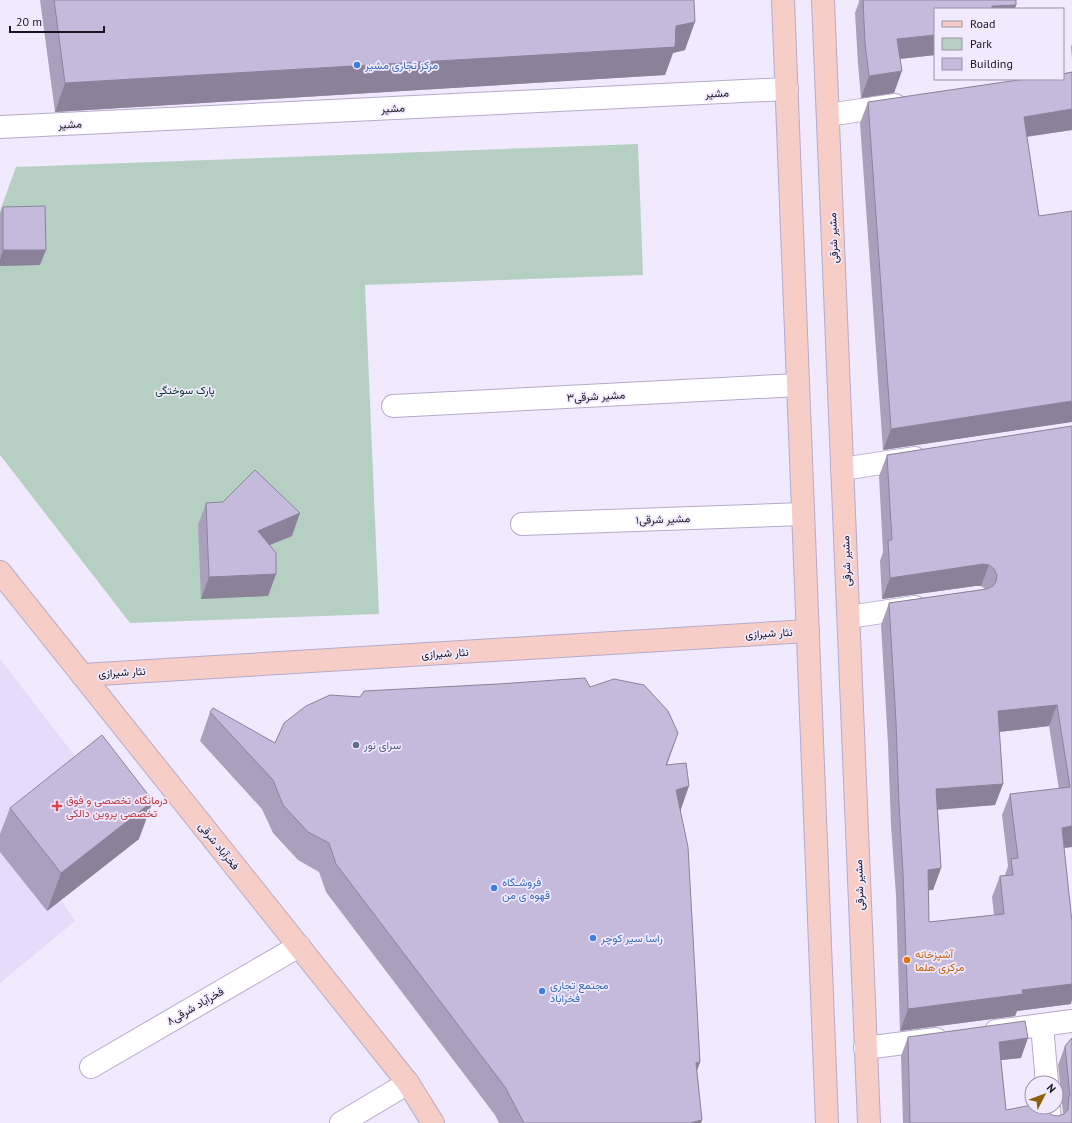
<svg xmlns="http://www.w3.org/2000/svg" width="1072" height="1123" viewBox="0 0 1072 1123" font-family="'PT Sans',Vazirmatn,sans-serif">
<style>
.built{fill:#e7dbfb}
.green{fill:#b5d0c3}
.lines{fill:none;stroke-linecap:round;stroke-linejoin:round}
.street-casing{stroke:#b6aaca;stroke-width:24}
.secondary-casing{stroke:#b6aaca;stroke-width:24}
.street{stroke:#fff;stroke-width:22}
.secondary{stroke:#f6cdc7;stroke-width:22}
.wall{fill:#aaa0bd;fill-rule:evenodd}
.shaded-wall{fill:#8b829a}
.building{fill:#c6badc;stroke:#8b829a;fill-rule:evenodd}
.shop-dot{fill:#3f7fe0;stroke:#f1eafe;stroke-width:1.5}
.service-dot{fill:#5c6f8a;stroke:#f1eafe;stroke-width:1.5}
.health-dot{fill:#e0444e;stroke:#f1eafe;stroke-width:1.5}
.food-dot{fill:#e8710a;stroke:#f1eafe;stroke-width:1.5}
.labels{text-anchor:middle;stroke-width:3.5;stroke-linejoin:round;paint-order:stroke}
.shop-label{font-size:11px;fill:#366cbe;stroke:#f1eafe;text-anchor:start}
.street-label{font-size:11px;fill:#191420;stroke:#f1eafe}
.park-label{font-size:11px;fill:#003624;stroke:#f1eafe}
.service-label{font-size:11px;fill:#4e5e75;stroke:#f1eafe;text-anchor:start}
.health-label{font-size:11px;fill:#be3a42;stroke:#f1eafe;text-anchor:start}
.food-label{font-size:11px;fill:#c56008;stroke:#f1eafe;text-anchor:start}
</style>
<rect width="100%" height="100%" fill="#f1eafe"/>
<path class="built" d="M0 659 139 839 61 900 75 921 0 983Z"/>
<path class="green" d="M638 144 643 275 365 285 379 614 130 623 0 455V211L16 167Z"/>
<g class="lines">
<defs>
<g id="street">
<path d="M828 115 895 105"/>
<path d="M0 127 787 89"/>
<path d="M393 406 798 385"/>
<path d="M842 469 915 458"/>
<path d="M522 524 803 514"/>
<path d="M849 617 915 607"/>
<path d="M1042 1025 1047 1083"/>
<path d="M996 1031 1072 1021"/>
<path d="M865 1048 936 1039"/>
<path d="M91 1067 299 946"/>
<path d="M1049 1107 1050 1123"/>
<path d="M341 1123 408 1083"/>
</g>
<g id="secondary">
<path d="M783 0 827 1123"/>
<path d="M823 0 869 1123"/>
<path d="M0 572 408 1083 433 1123"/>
<path d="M82 675 808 631"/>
</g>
</defs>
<use href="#street" class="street-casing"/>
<use href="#secondary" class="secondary-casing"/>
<use href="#street" class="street"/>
<use href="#secondary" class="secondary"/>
</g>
<g class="wall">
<path d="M40 0H694L685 50 673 53 665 75 55 112Z"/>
<path d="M859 0H1016L935 9V55L900 59 894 93 861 98 858 64 855 13 859 2Z"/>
<path d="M1072 44V59L1071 47Z"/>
<path d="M1072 72V130L1027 137 1070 422 883 450 860 123 868 102Z"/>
<path d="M3 207 40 265 0 266V214Z"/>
<path d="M1072 426V847L1064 848 1071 1004 1017 1011 1015 1016 900 1031 896 895 891 826 888 744 881 625 889 603 985 589 981 586H975L882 599 880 561 883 552 879 476 887 455ZM1049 726 1059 789 1010 794 1002 815 1008 866 1005 875 1000 876 992 897 994 915 929 922 928 890H933L941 868 938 810 995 805 1003 784 999 732Z"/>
<path d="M206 503 292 536 269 545 276 574 268 596 201 599 198 525Z"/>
<path d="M590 687 667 765 680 811 700 1062 697 1071 701 1123H499L495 1115 326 892 319 872 298 860 273 833 262 809 200 741 210 712 275 743 360 697Z"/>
<path d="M10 808 139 839 47 911 0 852V834Z"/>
<path d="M908 1037 1021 1058 1001 1060 1006 1110 1047 1111 1052 1115 1058 1116 1063 1114V1113L1058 1065 1065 1046 1072 1038V1123H903L901 1056Z"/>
</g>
<g class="shaded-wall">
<path d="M1016 5 1015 9H991L992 6Z"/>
<path d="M695 22 685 50 673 53 665 75 55 112 65 83 676 26Z"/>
<path d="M935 35V55L889 60 897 39Z"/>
<path d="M902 71 894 93 861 98 869 76Z"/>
<path d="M1072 109V130L1016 138 1024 117Z"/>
<path d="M3 250H46L40 265 0 266V260Z"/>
<path d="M1072 401V422L883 450 891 429Z"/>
<path d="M300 513 292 536 250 553 258 531Z"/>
<path d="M983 564 989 565 981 586H975L882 599 890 578Z"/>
<path d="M276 574 268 596 201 599 209 577Z"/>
<path d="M1057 705 1049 726 990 733 998 711Z"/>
<path d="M678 733 668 762 655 793 666 765Z"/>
<path d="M1003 784 995 805 929 810 936 789Z"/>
<path d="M689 786 679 815 676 790Z"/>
<path d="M153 801 139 839 47 911 61 873Z"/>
<path d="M1072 826V847L1054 849 1062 828Z"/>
<path d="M941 868 933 890 920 891 928 870Z"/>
<path d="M1072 984V1000L1071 1004 1017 1011 1015 1016 900 1031 908 1009 1022 990Z"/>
<path d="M1028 1038 1021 1058 992 1061 999 1042Z"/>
<path d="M700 1062 689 1091 696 1063Z"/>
<path d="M702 1120 701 1123H690Z"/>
</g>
<g class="building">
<path d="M54 0H694L695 22 676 26 675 47 65 83Z"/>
<path d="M863 0H1016V5L992 6V9H935V35L897 39 902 71 869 76 865 43Z"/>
<path d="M1072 72V109L1024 117 1039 216 1072 211V401L891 429 868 102 1025 79H1063V74Z"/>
<path d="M45 206 46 250H3V207Z"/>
<path d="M1072 426V826L1062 828 1072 922V984L1022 990 1023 994 908 1009 903 874 899 804 896 722 889 603 987 589 993 586 996 582 997 575 994 569 989 565 983 564 890 578 888 540H892L887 455ZM1057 705 1070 787 1010 794 1018 858 1011 859 1013 875 1000 876 1004 914 929 922 928 870 941 868 936 789 1003 784 998 711Z"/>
<path d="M255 470 300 513 258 531 276 553V574L209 577 206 503 223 502Z"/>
<path d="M585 678 590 687 614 679 644 685 668 711 678 733 666 765 686 763 689 786 676 790 688 847 700 1062 696 1063 702 1120 690 1123H524L505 1087 336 864 329 843 308 832 283 805 273 780 210 712 213 708 275 743 284 723 306 706 330 695 360 697 364 691 498 684Z"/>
<path d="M102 735 153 801 61 873 10 808Z"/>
<path d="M1025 1021 1028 1038 999 1042 1006 1110 1032 1105V1107H1046L1047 1111 1052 1115 1058 1116 1064 1114 1068 1110 1069 1096H1070L1065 1046 1072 1038V1123H910L908 1037Z"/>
</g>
<g class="shop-dot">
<circle cx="357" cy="65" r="4"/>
<circle cx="494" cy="888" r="4"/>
<circle cx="593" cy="938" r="4"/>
<circle cx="542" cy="991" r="4"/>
</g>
<circle class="service-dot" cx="356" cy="745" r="4"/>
<path class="health-dot" d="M55 800h4v4h4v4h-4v4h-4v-4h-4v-4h4z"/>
<circle class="food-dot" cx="907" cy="960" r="4"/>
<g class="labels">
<g class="shop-label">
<text x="365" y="69">مرکز تجاری مشیر</text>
<text x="502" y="886">فروشـگاه<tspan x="502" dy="13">قهوه ی من</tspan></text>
<text x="601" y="942">راسا سیر کوچر</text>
<text x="550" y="989">مجتمع تجاری<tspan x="550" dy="13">فخراباد</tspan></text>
</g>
<g class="street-label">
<text transform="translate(717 93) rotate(-3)" y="4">مشیر</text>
<text transform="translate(393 108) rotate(-3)" y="4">مشیر</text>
<text transform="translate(70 124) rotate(-3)" y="4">مشیر</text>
<text transform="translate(833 238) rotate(-92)" y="4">مشیر شرقی</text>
<text transform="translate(596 396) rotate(-3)" y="4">۳مشیر شرقی</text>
<text transform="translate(663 519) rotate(-2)" y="4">۱مشیر شرقی</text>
<text transform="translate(846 561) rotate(-92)" y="4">مشیر شرقی</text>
<text transform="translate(769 633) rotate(-3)" y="4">نثار شیرازی</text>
<text transform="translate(445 653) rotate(-3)" y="4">نثار شیرازی</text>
<text transform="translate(122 672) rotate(-3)" y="4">نثار شیرازی</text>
<text transform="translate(219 846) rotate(51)" y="4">فخرآباد شرقی</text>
<text transform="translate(859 885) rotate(-92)" y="4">مشیر شرقی</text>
<text transform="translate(195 1006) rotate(-30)" y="4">فخرآباد شرقی۸</text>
</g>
<g class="park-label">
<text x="185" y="394">پارک سوختگی</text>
</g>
<g class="service-label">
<text x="364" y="749">سرای نور</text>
</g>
<g class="health-label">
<text x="66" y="804">درمانگاه تخصصی و فوق<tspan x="66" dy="13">تخصصی پروین دالکی</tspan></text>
</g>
<g class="food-label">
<text x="915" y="958">آشپزخانه<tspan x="915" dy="13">مرکزی هلما</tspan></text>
</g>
</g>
<rect x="934" y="8" width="130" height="72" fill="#f1eafe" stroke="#9b94a5"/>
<rect x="942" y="21" width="20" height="6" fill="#f6cdc7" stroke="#9b94a5"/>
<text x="970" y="28" font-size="12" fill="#191420">Road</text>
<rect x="942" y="38" width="20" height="12" fill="#b5d0c3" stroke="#9b94a5"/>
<text x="970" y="48" font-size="12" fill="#191420">Park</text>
<rect x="942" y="58" width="20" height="12" fill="#c6badc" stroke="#9b94a5"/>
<text x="970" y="68" font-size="12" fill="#191420">Building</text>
<g transform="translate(1044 1095) rotate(48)"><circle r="19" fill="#f1eafe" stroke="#9b94a5"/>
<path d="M0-3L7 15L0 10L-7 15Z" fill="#8e6108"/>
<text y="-6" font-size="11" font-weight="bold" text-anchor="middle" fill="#191420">N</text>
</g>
<path d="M10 26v6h94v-6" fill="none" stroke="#191420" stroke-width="2"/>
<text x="16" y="26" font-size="12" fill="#191420" stroke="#f1eafe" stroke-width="3" paint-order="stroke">20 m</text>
</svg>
